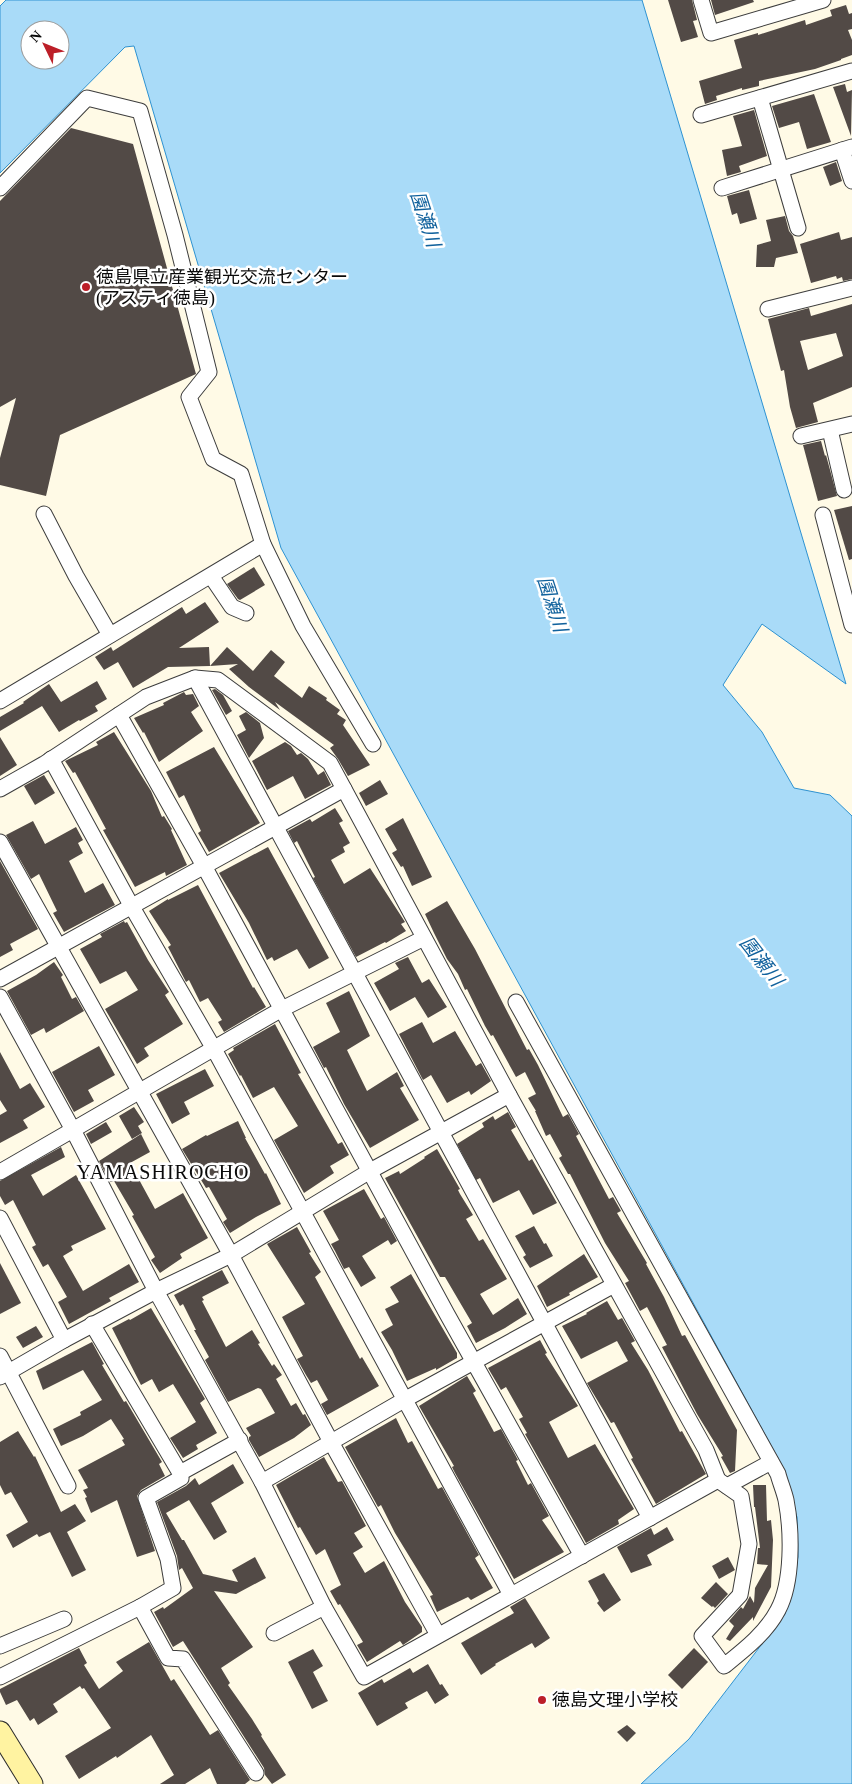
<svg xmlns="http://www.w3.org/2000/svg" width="852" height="1784" viewBox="0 0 852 1784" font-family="'Times New Roman','Noto Sans JP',serif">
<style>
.water{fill:#a9dbf8;stroke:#2e92d1;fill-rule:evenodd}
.building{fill:#524a46;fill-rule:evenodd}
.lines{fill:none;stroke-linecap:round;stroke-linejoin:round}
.street-casing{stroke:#3d3d3d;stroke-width:17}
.secondary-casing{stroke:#2c2c2c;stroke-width:23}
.street{stroke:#fff;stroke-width:15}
.secondary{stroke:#fff3a1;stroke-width:21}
.poi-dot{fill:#bc1f28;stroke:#fff;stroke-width:2}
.labels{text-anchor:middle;stroke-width:5;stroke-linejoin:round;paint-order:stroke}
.poi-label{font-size:18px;fill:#0a0a0a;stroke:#fff;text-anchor:start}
.water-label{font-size:19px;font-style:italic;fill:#11629d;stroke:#fff}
.quarter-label{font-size:20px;letter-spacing:1px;fill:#0a0a0a;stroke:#fff}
</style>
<rect width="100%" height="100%" fill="#fffae6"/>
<path class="water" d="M6 0H642L846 684 762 624 723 685 762 732 794 788 830 795 852 816V1784H641L689 1739 785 1614 798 1557 797 1517 774 1451 281 548 134 46 125 47 0 173V6ZM30 30H60V60H30Z"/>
<g class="building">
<path d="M668 0H692L697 20 693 21 698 37 681 42Z"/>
<path d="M711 0H753L754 2 715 15Z"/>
<path d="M846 5 849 14 852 13V29L848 30 852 40V55L841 59V60L815 69 759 81V86L742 90V88L716 96 717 100 705 104 699 81 742 68 734 40 758 33V35L805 20 806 25 832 16 830 10Z"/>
<path d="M845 84 847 92 852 90 851 136 833 87Z"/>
<path d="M814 94 831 142 807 149 799 122 779 128 772 106Z"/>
<path d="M754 110 767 156 739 166 741 172 727 176 722 150 742 146 733 116Z"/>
<path d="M71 128 133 144 196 374 60 435 46 496 0 485V458L16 398 0 407V201Z"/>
<path d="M836 162 842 181 830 186 823 167Z"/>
<path d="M749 190 757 219 740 224 737 213 732 215 727 196Z"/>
<path d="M785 216 789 231 793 236 798 253 776 258 774 267H756L757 245 771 241 766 220Z"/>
<path d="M839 232 841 240 852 237V279L843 281 842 277 837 279 836 276 811 283 800 244Z"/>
<path d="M852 304V387L813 403 818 422 796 428 790 407 784 370 781 371 768 319 809 308 811 316ZM836 333 843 356 808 370 800 341Z"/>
<path d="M821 441 825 456 826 455 837 496 818 501 803 445Z"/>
<path d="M852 506V559L849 560 834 510Z"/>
<path d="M254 567 265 585 240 600 238 599 227 584Z"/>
<path d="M205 602 219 622 179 648 209 647 210 666 168 667 133 688 118 662 104 670 95 657 111 647 113 651 182 607 186 614Z"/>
<path d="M227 647 253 671 271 650 285 662 274 676 302 698 309 686 327 698 326 700 340 710 337 714 346 720 343 725 370 765 348 776 338 759 330 748 334 745 275 702 280 710 249 687 229 669 238 664 210 666Z"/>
<path d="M97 681 107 699 95 706 98 711 80 721 79 720 59 732 42 706 0 731V717L24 703 23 702 49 684 61 702Z"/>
<path d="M215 689 223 695 232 711 226 715 212 690Z"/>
<path d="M184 692 186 695 193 694 199 706 191 712 203 731 159 762 144 732 143 733 134 718 164 705 163 703Z"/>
<path d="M246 712 260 723 264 738 249 758 237 735 246 730 239 716Z"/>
<path d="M114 732 151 791 162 817 164 816 172 829 171 830 187 865 166 876 165 872 135 887 103 830 106 829 92 803 75 772 73 773 65 761 98 745 96 742Z"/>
<path d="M0 737 17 765 0 776Z"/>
<path d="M285 742 291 746 297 755 301 753 308 759 318 775 324 771 331 785 305 799 293 776 267 790 252 761Z"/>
<path d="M214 747 260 823 209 852 198 833 201 831 184 795 179 798 166 772Z"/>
<path d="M44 775 55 793 35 805 24 786Z"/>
<path d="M380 780 388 794 366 806 359 793Z"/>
<path d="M335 808 343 821 339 823 350 843 343 847 345 852 331 860 344 884 370 868 405 922 401 924 406 931 386 943 385 942 356 957 313 878 315 877 297 841 294 843 288 831 310 819 312 822Z"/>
<path d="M403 818 432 877 412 886 403 866 401 867 392 853 397 850 385 829Z"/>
<path d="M33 821 45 844 76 827 83 840 78 843 83 853 69 861 85 893 103 883 115 905 64 932 53 913 57 911 39 874 31 879 6 835Z"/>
<path d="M268 847 329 958 309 969 297 949 274 961 272 957 267 960 249 923 219 873Z"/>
<path d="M0 861 38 929 10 944 13 950 0 957Z"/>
<path d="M198 885 253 988 254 987 266 1007 224 1032 218 1022 222 1020 208 998 200 1002 189 980 186 982 168 947 171 945 149 911 168 899V900Z"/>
<path d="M447 901 475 949 527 1050 529 1049 538 1065 563 1117 568 1114 579 1134 576 1136 609 1199 613 1197 621 1211 617 1213 647 1263 646 1264 664 1297 682 1336 685 1335 737 1430 735 1471 730 1473 721 1457 723 1456 697 1414 662 1347 667 1345 647 1307 640 1311 625 1283 629 1281 605 1243 570 1174H568L559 1158 562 1156 550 1134 546 1136 535 1111H536L528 1098 536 1094 525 1072 516 1077 493 1035 491 1036 485 1026 467 989 465 990 458 974 447 959 434 933 425 914Z"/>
<path d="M124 921 125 923 127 922 148 960 169 992 165 995 183 1024 144 1048 149 1056 137 1064 105 1009 138 990 126 971 100 984 80 949 102 937 100 934Z"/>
<path d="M408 957 422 983 429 979 447 1007 428 1018 415 997 390 1011 374 983 399 969 395 963Z"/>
<path d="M54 962 63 975 61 977 72 999 76 997 84 1011 46 1033 44 1028 31 1035 7 991 36 975Z"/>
<path d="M349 991 370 1036 347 1050 367 1091 397 1072 404 1086 400 1088 419 1120 370 1148 344 1104 326 1067 324 1068 313 1047 340 1032 326 1003Z"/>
<path d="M422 1022 433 1043 455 1031 476 1066 481 1063 491 1081 471 1095 469 1091 447 1103 431 1075 423 1080 399 1034Z"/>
<path d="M275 1024 301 1073 298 1074 338 1144 342 1142 349 1155 330 1166 334 1173 304 1193 274 1140 298 1126 274 1087 253 1098 241 1075 240 1076 228 1054 234 1050 233 1048Z"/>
<path d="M99 1046 115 1075 88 1090 94 1101 74 1112 52 1072Z"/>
<path d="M0 1052 20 1089 30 1083 45 1107 23 1120 28 1128 0 1143V1115L7 1111 0 1100Z"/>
<path d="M205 1069 214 1086 184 1102 190 1114 172 1124 156 1094Z"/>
<path d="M134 1107 144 1122 138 1126 142 1133 132 1139 119 1116Z"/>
<path d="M508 1112 516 1127 511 1130 529 1161 532 1159 557 1203 533 1215 519 1190 493 1203 480 1178 476 1180 457 1144 484 1127 482 1123 493 1116 495 1120Z"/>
<path d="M238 1121 246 1138H245L265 1174 266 1173 281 1204 256 1217 230 1233 223 1222 227 1219 209 1187 206 1188 182 1149 206 1135 207 1136Z"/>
<path d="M106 1122 112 1132 91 1144 86 1134Z"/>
<path d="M141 1134 150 1152 130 1163 155 1209 183 1193 208 1238 180 1254 182 1258 160 1273 151 1260 155 1257 132 1216 134 1215 114 1181 110 1182 99 1161Z"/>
<path d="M61 1147 65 1157 31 1175 43 1196 76 1175 106 1229 71 1246 73 1250 63 1256 83 1291 129 1264 139 1282 109 1298 111 1301 69 1324 58 1302 67 1297 48 1264 43 1267 32 1247 36 1245 13 1200 5 1205 0 1196V1181Z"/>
<path d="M437 1149 460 1189 458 1190 460 1194 473 1215 466 1219 479 1241 483 1239 507 1279 480 1294 493 1315 518 1298 527 1314 505 1328 476 1343 467 1326 472 1323 445 1277H440L385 1178 399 1171 400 1174 425 1158 424 1157Z"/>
<path d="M364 1189 381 1219 384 1217 397 1241 391 1245 388 1240 362 1256 376 1278 361 1287 349 1267 344 1269 335 1251 331 1244 339 1240 323 1211Z"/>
<path d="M534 1226 544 1244 546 1243 553 1256 530 1268 523 1257 526 1255 515 1236Z"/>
<path d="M297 1227 311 1252 309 1253 321 1272 315 1277 360 1359 362 1357 379 1386 327 1415 321 1404 328 1400 317 1380 311 1383 306 1375 297 1359 303 1356 282 1317 305 1304 267 1244Z"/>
<path d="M584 1254 598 1277 569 1293 570 1295 547 1307 537 1286Z"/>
<path d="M0 1263 21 1303 0 1314Z"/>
<path d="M222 1270 229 1283 202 1297 204 1300 202 1301 226 1347 252 1330 260 1343 258 1344 272 1366 274 1364 282 1375 276 1379 291 1406 296 1403 303 1415 305 1414 311 1425 294 1438 259 1457 249 1440V1437L251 1436 246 1428 275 1413 261 1389 258 1388 228 1402 205 1360 209 1357 194 1330H196L183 1304 180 1306 174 1295Z"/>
<path d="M411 1274 457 1353V1358L436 1370V1368L407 1381 392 1350 381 1332 393 1325 385 1309 399 1302 390 1287Z"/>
<path d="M607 1301 618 1320 622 1318 635 1341 631 1343 648 1370 680 1432 682 1431 706 1474 656 1504 631 1459 633 1458 614 1422 611 1423 587 1383 628 1361 617 1341 581 1359 562 1326 587 1314 586 1313Z"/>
<path d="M151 1308 205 1399 200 1403 217 1433 196 1445 198 1449 183 1458 170 1438 196 1422 173 1384 159 1392 152 1379 141 1385 112 1328 129 1319 130 1320Z"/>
<path d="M36 1326 43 1337 23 1348 16 1337Z"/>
<path d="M540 1340 547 1353 545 1354 578 1406 549 1422 568 1458 595 1444 634 1509 618 1520 619 1524 586 1543 525 1434 527 1433 519 1419 523 1417 506 1387 501 1390 488 1368Z"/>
<path d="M92 1342 104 1364 102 1365 124 1402 126 1401 162 1462 159 1464 165 1476 141 1490 137 1496 155 1551 137 1557 117 1500 91 1513 85 1498 87 1497 83 1490 88 1488 78 1470 125 1445 122 1440 124 1439 111 1419 83 1436 61 1446 53 1429 81 1415 80 1412 102 1400 83 1370 43 1390 36 1371Z"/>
<path d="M467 1376 476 1391 473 1393 494 1432 501 1429 518 1460 516 1461 528 1485 531 1483 549 1516 542 1520 564 1552 514 1579 455 1473 452 1467 454 1466 419 1406Z"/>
<path d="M396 1418 408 1443 412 1441 438 1489 442 1487 479 1555 475 1558 493 1588 471 1600 468 1597 437 1612 430 1596 433 1595 395 1533 381 1505 378 1507 345 1447Z"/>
<path d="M18 1431 34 1457 35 1456 61 1512 75 1504 86 1521 67 1532 86 1570 72 1577 50 1532 39 1537 37 1534 13 1548 6 1535 28 1522 11 1492 5 1495 0 1485V1442Z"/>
<path d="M324 1457 338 1482 342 1481 366 1526 354 1533 363 1547 353 1553 365 1573 384 1561 405 1602 422 1627V1632L403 1645 400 1641 367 1662 357 1645 363 1642 340 1604 338 1605 330 1591 341 1585 325 1549 316 1555 300 1527 298 1528 276 1485Z"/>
<path d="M233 1464 244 1483 211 1503 227 1532 214 1540 189 1500 166 1513 182 1540H184L203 1574 238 1582 232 1570 255 1557 266 1578 236 1594 214 1591 253 1647 221 1668 230 1683 228 1685 252 1719 262 1735 261 1736 286 1775 272 1784 265 1775 264 1768 183 1641 173 1647 154 1612 163 1607 164 1609 193 1588 182 1568 179 1570 177 1556 157 1502 186 1486 195 1478 199 1485Z"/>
<path d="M753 1485H766L767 1521 771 1520 773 1540 771 1587 753 1621V1617L730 1641 726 1639 734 1626 729 1621 741 1607 743 1609 750 1596 754 1603 755 1588 768 1565 757 1564 758 1548H760L755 1507H754Z"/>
<path d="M667 1527 674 1540 647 1555 652 1565 631 1573 617 1547 651 1528 654 1535Z"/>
<path d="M728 1557 735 1570 719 1579 712 1566Z"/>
<path d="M604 1573 621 1600 604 1612 597 1603 599 1601 588 1581Z"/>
<path d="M716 1582 728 1594 715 1608 713 1606 712 1607 701 1598Z"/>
<path d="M525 1598 550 1638 535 1648 532 1643 495 1664 496 1665 481 1675 461 1643 514 1613 510 1607Z"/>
<path d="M149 1642 171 1681 174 1679 210 1735 218 1730 250 1780 245 1784H217L210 1768 185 1784H160L174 1775 151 1735 117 1758 116 1756 79 1779 65 1756 111 1728 84 1688 82 1689 80 1686 53 1704 58 1712 38 1725 34 1718 30 1721 17 1700 6 1705 0 1692V1689L79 1648 87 1663 84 1665 99 1689 123 1671 116 1662Z"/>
<path d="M694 1648 708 1662 682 1689 668 1675Z"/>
<path d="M313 1649 323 1666 313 1672 328 1701 312 1709 288 1662Z"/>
<path d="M428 1664 440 1685 442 1684 449 1695 435 1704 427 1691 405 1703 408 1708 377 1726 358 1693 382 1679 384 1683 410 1668 413 1673Z"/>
<path d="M627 1725 636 1733 627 1742 617 1732Z"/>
</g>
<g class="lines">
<defs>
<g id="street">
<path d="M701 0 711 33 823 0"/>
<path d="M760 98 798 228"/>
<path d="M701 115 852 71"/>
<path d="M842 150 852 181"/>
<path d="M0 188 87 98 140 111 175 235 209 372 189 397 213 459 241 474 263 544 303 626 373 744"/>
<path d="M722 188 852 147"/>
<path d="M768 309 852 288"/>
<path d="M830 430 844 490"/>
<path d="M801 436 852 424"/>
<path d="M44 514 76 576 110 635"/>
<path d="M823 515 852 625"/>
<path d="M211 576 232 607 246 613"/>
<path d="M195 678C346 958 496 1239 650 1518"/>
<path d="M0 701 263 544"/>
<path d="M119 715 204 866 447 1314 582 1556"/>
<path d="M51 759 132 907 214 1049 511 1595"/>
<path d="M0 789 44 764 146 697 195 678 218 680 330 763 509 1095 706 1450 718 1480 741 1496 749 1544 740 1595 702 1636 724 1666C744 1650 766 1633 778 1610 793 1582 792 1531 786 1500 784 1491 780 1482 778 1474L516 1002"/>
<path d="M0 842 231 1255 331 1442 438 1635"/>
<path d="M0 979 344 789"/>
<path d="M0 997 73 1130 156 1291 262 1482"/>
<path d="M0 1172 282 1009 424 938"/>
<path d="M0 1218 64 1340 0 1377"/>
<path d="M614 1285 404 1400 262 1482 324 1607 364 1677 718 1480"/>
<path d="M92 1324 180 1473 240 1440"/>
<path d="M64 1340 156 1291 231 1255 370 1171 509 1095"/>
<path d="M0 1356 68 1486"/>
<path d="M180 1473 181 1478 146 1498 168 1559 173 1588 140 1607 168 1658 183 1659 256 1773"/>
<path d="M727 1486 771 1462"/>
<path d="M274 1633 324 1607"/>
<path d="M0 1646 64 1619"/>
<path d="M0 1677 140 1607"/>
</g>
<path id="secondary" d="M0 1732 32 1784"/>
</defs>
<use href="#street" class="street-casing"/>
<use href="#secondary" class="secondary-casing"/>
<use href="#street" class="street"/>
<use href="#secondary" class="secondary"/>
</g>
<g class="poi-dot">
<circle cx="86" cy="287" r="5"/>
<circle cx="542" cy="1700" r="5"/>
</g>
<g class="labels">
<g class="poi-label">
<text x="96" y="283">徳島県立産業観光交流センター<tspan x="96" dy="21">(アスティ徳島)</tspan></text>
<text x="552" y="1706">徳島文理小学校</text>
</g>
<g class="water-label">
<text transform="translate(426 219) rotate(72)" y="7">園瀬川</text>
<text transform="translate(553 604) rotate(72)" y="7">園瀬川</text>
<text transform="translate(762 961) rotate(52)" y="7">園瀬川</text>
</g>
<g class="quarter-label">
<text x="163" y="1179">YAMASHIROCHO</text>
</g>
</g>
<g transform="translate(45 45) rotate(313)"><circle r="24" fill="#ffffff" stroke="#9d9d9d"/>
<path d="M0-4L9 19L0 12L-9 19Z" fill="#bc1f28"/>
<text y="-8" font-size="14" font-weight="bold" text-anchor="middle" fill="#0a0a0a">N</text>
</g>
</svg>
